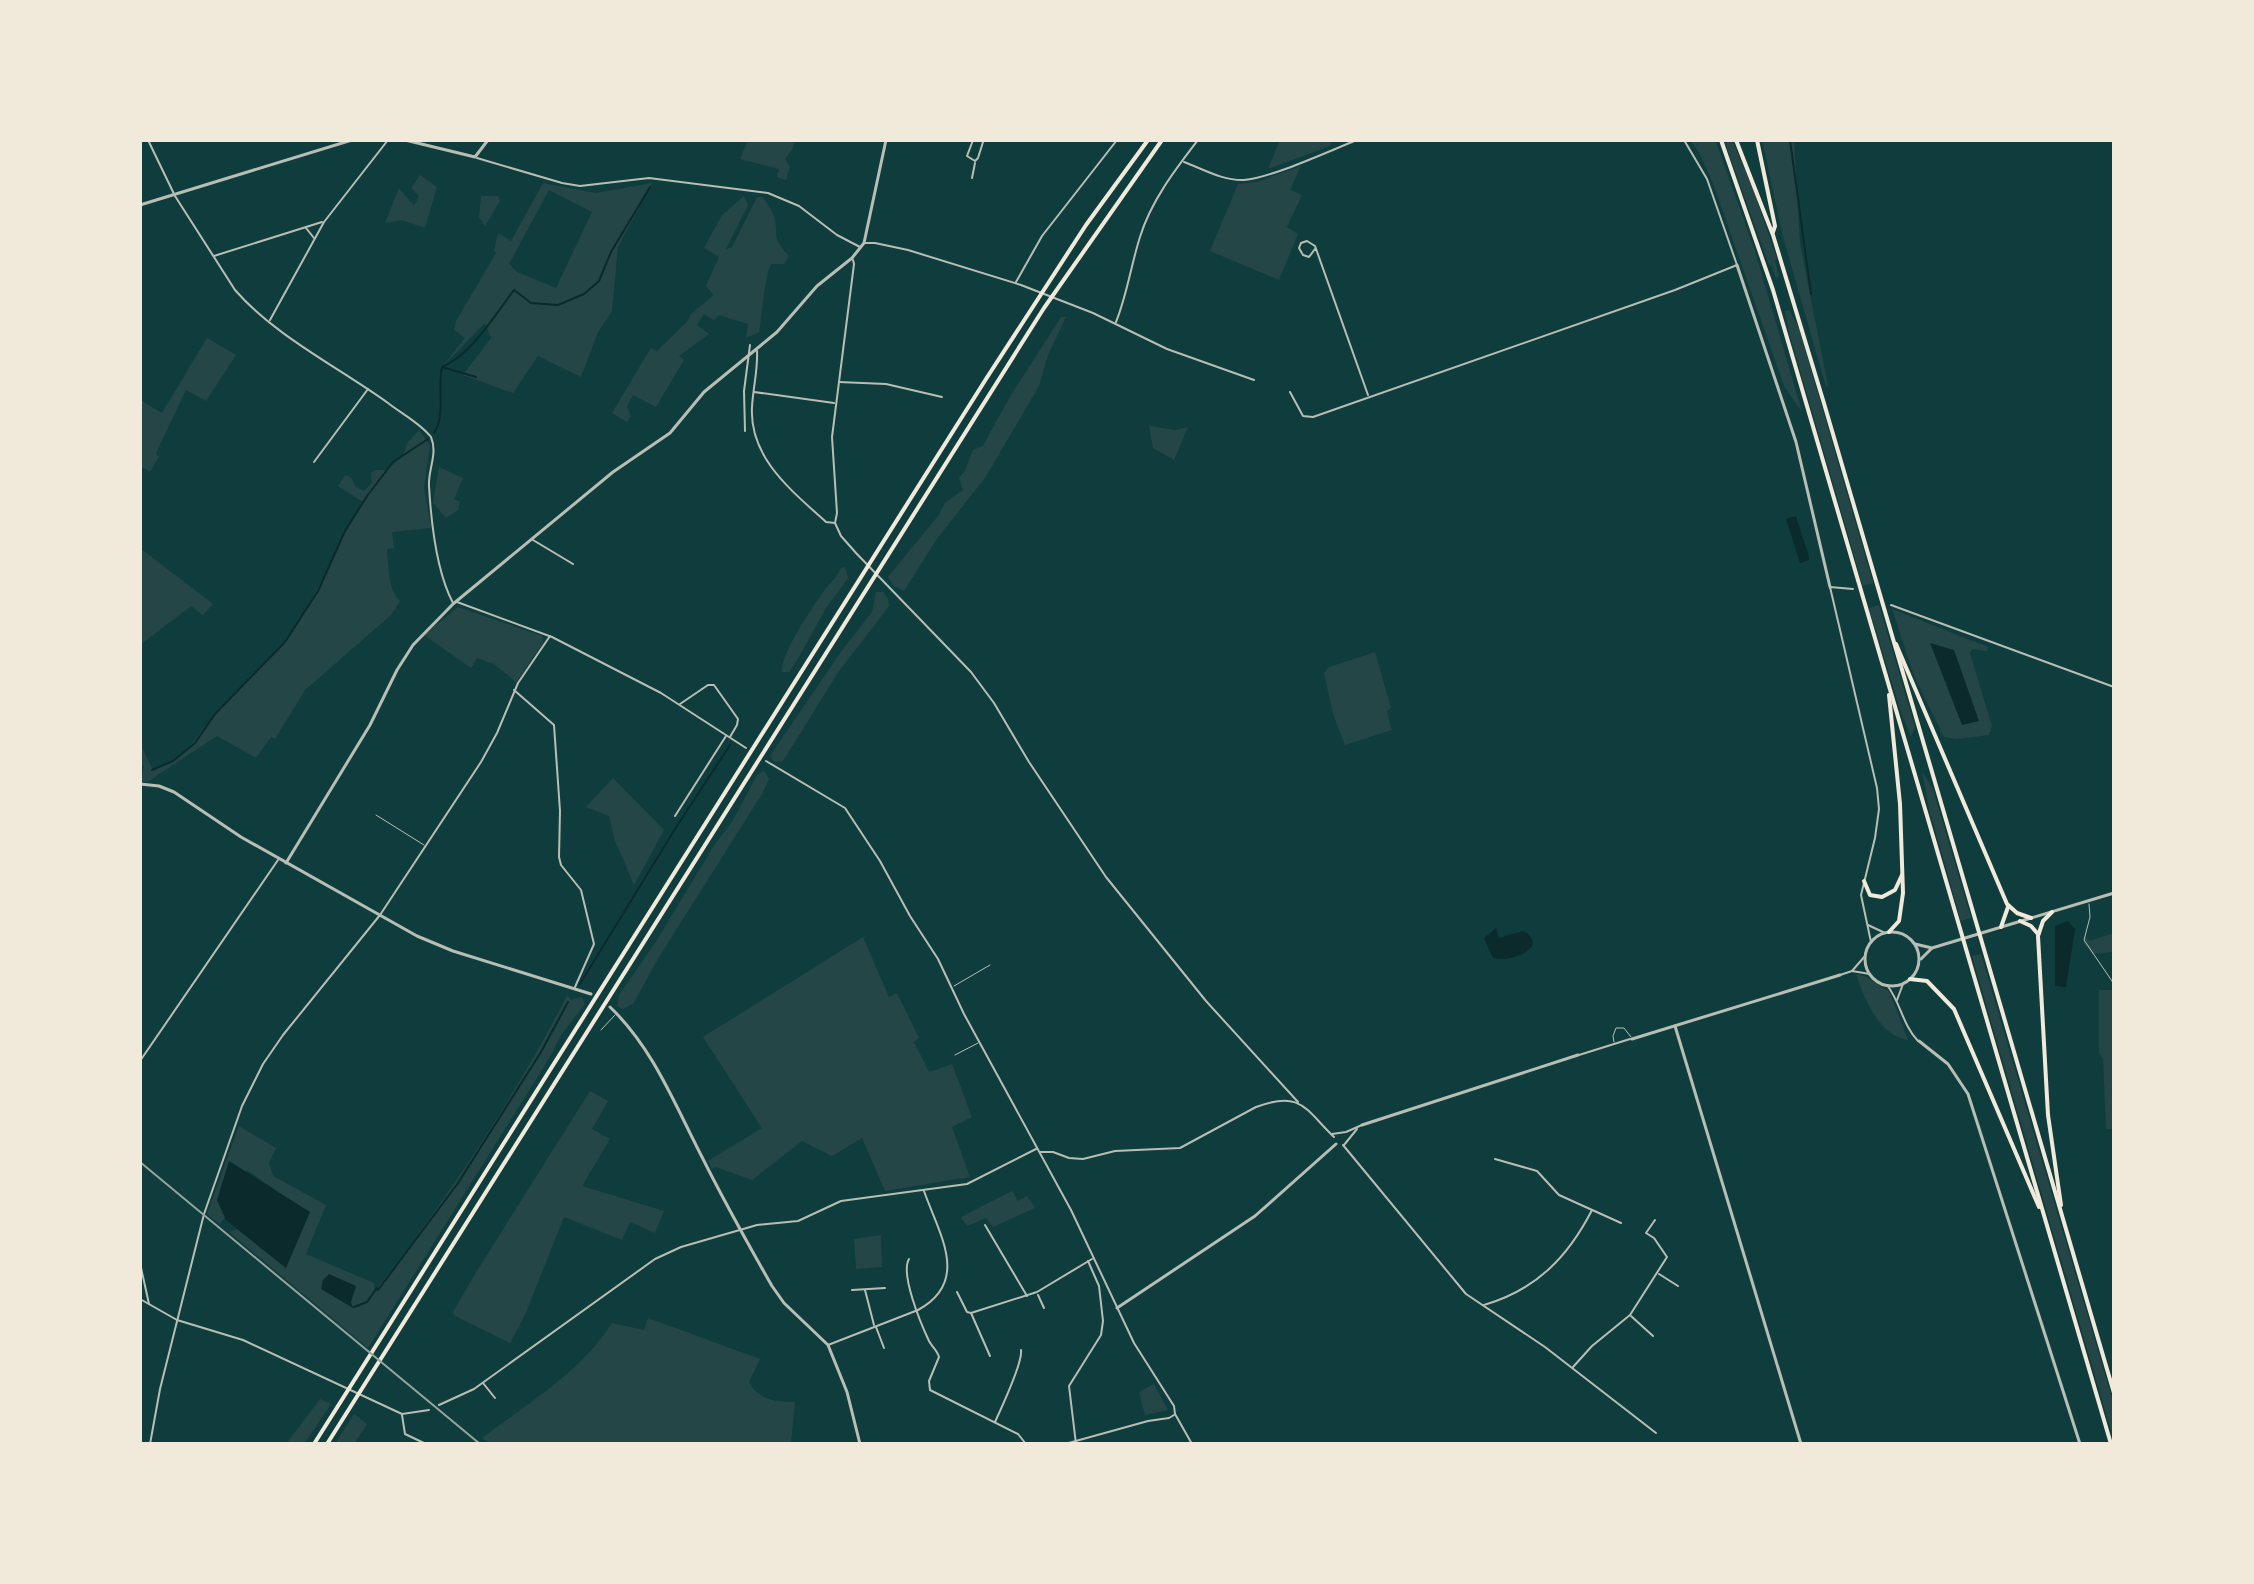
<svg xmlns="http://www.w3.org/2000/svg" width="2254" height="1584" viewBox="0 0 2254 1584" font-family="'Zilla Slab',serif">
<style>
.green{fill:#244646;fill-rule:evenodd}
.water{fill:#0a2a2b}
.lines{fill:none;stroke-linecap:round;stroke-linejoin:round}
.stream{stroke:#0a2a2b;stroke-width:2}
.service{stroke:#b8beb3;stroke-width:1}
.minor{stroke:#b8beb3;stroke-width:2}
.tertiary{stroke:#b8beb3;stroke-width:3}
.motorway{stroke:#f1e9da;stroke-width:4}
.rail{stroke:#97a49c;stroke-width:2}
</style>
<rect width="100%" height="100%" fill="#0f3d3e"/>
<g class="green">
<path d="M748 140H803L795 142 792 150 785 159 790 167 786 180 777 177 779 169 740 159Z"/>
<path d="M1280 140H1332L1330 146 1268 169Z"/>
<path d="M1690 140H1714L1716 142 1755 251 1802 412 1784 386 1714 186 1700 154Z"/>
<path d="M1724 140H1732L1753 189 1777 259 1775 261 1779 276 1776 278 1771 265H1769Z"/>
<path d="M1762 140H1794L1800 243 1828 386 1826 387 1783 237Z"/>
<path d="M1301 166 1290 190 1302 195 1287 227 1298 234 1279 280 1210 251 1238 184 1257 182Z"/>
<path d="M420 175 437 187 425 228 402 220 385 223 399 188 414 206 419 196 411 188Z"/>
<path d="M543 183 596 193 652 183 618 247 612 311 598 332 581 377 538 356 513 393 463 375 491 338 485 323 442 367 465 338 454 330 456 321 496 253 494 251 498 233 511 241ZM549 190 592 212 556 288 517 272 509 264Z"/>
<path d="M481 196H498L500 201 485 226 479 217Z"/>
<path d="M744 196 748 205 726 249 732 247 757 197H763C766 202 771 208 773 214 781 235 768 234 789 256L784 264H771C765 274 762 317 759 332L746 338 748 324 719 315 714 320 704 314 697 325 709 334 679 356 684 360 656 407 633 395 627 407 631 416 627 422 612 413 649 351 651 348 657 351 687 322 691 314 714 295 706 286 719 257 704 248 722 215Z"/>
<path d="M1789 310 1799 328 1873 583 1863 586 1788 329 1785 311Z"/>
<path d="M1061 317H1066L1048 355 1039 386 985 478 936 540 904 591 894 586 888 577 938 516 945 503 963 490 959 478 965 470 973 450 983 446 1008 400Z"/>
<path d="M207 338 236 355 206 401 186 390 156 453 159 457 150 472 140 466V400L162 413Z"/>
<path d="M1149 426 1175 430 1188 427 1174 460 1153 448Z"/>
<path d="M419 430 430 445 424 488 431 528 392 532 394 548 387 549C389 565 387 589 400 601L391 615 305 690 275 739 271 737 256 758 217 736 147 782 140 781 144 767 140 760V743L153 770C190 755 192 741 215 714 242 683 276 657 298 622 323 584 338 540 363 502L338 486 345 475 351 477 355 486 364 491 372 483 371 473 375 470H386L402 457 408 442Z"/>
<path d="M439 467 463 478 454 499 460 502 458 510 446 518 433 503Z"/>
<path d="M140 548 213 604 203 615 191 606 140 645Z"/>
<path d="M845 567 848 578 826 608 795 664 789 672H782C779 656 815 603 826 588 832 581 838 576 841 568Z"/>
<path d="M876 592H883L888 599 889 606 837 674 783 761 774 762 770 756 840 653 872 612Z"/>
<path d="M1879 605 1915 727 1911 737 1900 709 1869 608Z"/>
<path d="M458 607 542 636 543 643 516 682 494 664 477 658 471 668 424 635Z"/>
<path d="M1892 609 1988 647 1987 651 1972 649 1970 653 1992 726 1989 735 1956 739 1944 737 1914 676Z"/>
<path d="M1375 652 1391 708 1387 711 1392 730 1345 745 1333 714 1324 673 1329 667Z"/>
<path d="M764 771 769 779 762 794 659 957 633 1004 623 1009 617 1006 619 995 655 943 715 844 732 822 757 775Z"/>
<path d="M1922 771 1933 789 1971 918 1961 921 1929 809Z"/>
<path d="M613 778 664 830 634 885 614 838 609 816 586 807Z"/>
<path d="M2114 933V952L2092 954 2083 942 2086 936 2089 941Z"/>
<path d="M863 937 889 997 897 993 919 1038 914 1042 929 1072 952 1064 972 1117 952 1127 970 1177 885 1191 862 1138 832 1156 802 1141 752 1180 716 1167 712 1169 708 1161 762 1128 703 1037Z"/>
<path d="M1981 954 2114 1405V1441L1972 956Z"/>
<path d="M1856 974C1868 975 1877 986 1889 991L1908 1040C1878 1035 1865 999 1856 974Z"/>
<path d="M2099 990H2114V1129H2106L2103 1059 2099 1053Z"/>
<path d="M567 996 571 1000 582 997 585 1004 561 1035 550 1057 368 1348 229 1232 237 1229 286 1268 274 1189 247 1170 217 1200 225 1217 220 1224 207 1214 239 1126 276 1148 269 1163 273 1176 326 1205 306 1254 374 1283 375 1291C448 1198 513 1100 567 996Z"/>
<path d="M590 1091 608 1101 592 1129 610 1139 582 1186 664 1211 655 1233 630 1222 622 1240 564 1217 525 1315 510 1343 455 1316 453 1312 475 1274Z"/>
<path d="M1012 1191 1018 1201 1027 1196 1035 1208 993 1227 986 1218 967 1226 961 1217Z"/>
<path d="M881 1235 882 1267 856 1269 854 1239Z"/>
<path d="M648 1318 760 1359 749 1382C757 1400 778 1402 795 1402L791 1444H490L482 1438C527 1404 582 1371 612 1323L644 1330Z"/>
<path d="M1154 1384 1168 1410 1145 1415 1139 1392Z"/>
<path d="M320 1399 331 1404 304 1444H286Z"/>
<path d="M354 1414 367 1424 354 1444H335Z"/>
</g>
<g class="water">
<path d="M1796 516 1809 557V560L1800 563 1786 519Z"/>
<path d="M1930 643 1954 650 1979 721 1962 725Z"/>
<path d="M2068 921 2075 929 2066 987 2055 986V926Z"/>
<path d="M1496 928 1499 938 1523 931C1530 934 1534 939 1532 946 1525 956 1505 961 1493 958L1484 938Z"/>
<path d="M229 1161 310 1212 286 1268 226 1220 217 1200Z"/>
<path d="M329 1274 356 1286 351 1302 353 1308 321 1289 323 1280Z"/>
</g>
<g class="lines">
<g class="stream">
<path d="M1790 140 1811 294"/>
<path d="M442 367 476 377"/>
<path d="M434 433C446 416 437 388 442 367 472 354 494 316 514 290L531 303 558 305 584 294 599 281 611 252 650 187"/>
<path d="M152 770 173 761 195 743 215 714 285 642 318 591 345 531 367 496 393 462 428 439"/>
<path d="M580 984 675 829 730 745"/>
<path d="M354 1307 367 1302 377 1288 378 1290 458 1183 541 1052 568 1002"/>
</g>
<g class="service">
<path d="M376 815 424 845"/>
<path d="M2089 904 2090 917 2084 940 2114 984"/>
<path d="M954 986 990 965"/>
<path d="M601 1030 615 1015"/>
<path d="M1614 1042 1613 1036 1616 1028H1624L1631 1037"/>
<path d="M955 1055 978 1043"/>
</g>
<g class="minor">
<path d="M148 140 175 196 235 290C275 336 338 367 388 403 402 414 420 423 431 437 438 454 428 469 429 486 431 520 437 573 453 603"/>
<path d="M973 140 967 156 975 161 978 158 983 142"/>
<path d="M979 140H988"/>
<path d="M477 158 562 183 580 186 649 178 768 193 799 206 837 235 860 247"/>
<path d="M1184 162C1203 169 1223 181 1244 180 1271 178 1329 151 1357 140"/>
<path d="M972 178 975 163"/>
<path d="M306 228 314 238"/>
<path d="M864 243H875L908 250 1021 285 1093 313 1167 349 1254 380"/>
<path d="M1315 249 1309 257 1303 255 1299 248 1301 243 1307 241 1315 246 1368 395"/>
<path d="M214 256 322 222"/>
<path d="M1016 282 1042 236 1117 140"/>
<path d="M270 320 324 222 388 140"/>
<path d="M1116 322C1127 295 1131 265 1140 237 1151 201 1175 170 1198 140"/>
<path d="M757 351C758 370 753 388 752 407 749 458 792 491 826 522L835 523 841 536 856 553 971 672 994 703 1029 762 1106 877 1206 1001 1298 1102"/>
<path d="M839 382 886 384 942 397"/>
<path d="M754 392 834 403"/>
<path d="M1290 392 1303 416 1313 417 1675 290 1737 265 1707 179 1684 140"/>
<path d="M745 431 744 391 750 345"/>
<path d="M314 462 368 389"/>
<path d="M835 523 837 513 832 437 854 264 853 260"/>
<path d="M533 540 573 564"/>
<path d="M1853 589 1830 587 1877 788 1879 809 1875 838 1861 895 1871 942"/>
<path d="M457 602 552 637 661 693 746 748"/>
<path d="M1891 605 2114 687"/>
<path d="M514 690 554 725 560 811 559 857 561 865 581 890 594 944 575 987"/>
<path d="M680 704 708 685H714L738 719 737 725 730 737"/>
<path d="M766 761 845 808 880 861 910 916 938 959 964 1014 1071 1210 1134 1343 1174 1406 1175 1414 1192 1444"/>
<path d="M675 816 726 736"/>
<path d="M1868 925 1885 933"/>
<path d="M1852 971 1865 956"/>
<path d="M1840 975 1852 971 1870 974"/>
<path d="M1887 985C1901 1003 1902 1024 1918 1041"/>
<path d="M1897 1000 1903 984"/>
<path d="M1579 1055 1630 1039"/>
<path d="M140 1061 278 860"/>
<path d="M1332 1134 1346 1132 1362 1125"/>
<path d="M1343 1145 1466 1294 1545 1347 1656 1433"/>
<path d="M1344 1145 1357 1129"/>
<path d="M1040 1152H1053L1069 1158 1083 1159 1115 1151 1180 1148 1256 1107C1301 1090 1305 1109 1334 1137"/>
<path d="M1495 1159 1537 1171 1559 1195 1621 1223"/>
<path d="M985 1225 1027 1296"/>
<path d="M909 1259C900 1274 921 1324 929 1341 932 1347 937 1350 939 1357L929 1381 930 1390 1018 1434 1026 1444"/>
<path d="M140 1263 149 1304"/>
<path d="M1659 1274 1678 1286"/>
<path d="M852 1290 885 1288"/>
<path d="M865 1290 874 1325"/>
<path d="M957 1292 967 1312 971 1313 990 1356"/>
<path d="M1038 1295 1044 1308"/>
<path d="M140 1299 177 1320 243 1340 402 1414 429 1410"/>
<path d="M1484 1305C1536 1290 1568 1257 1592 1210"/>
<path d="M971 1313 1037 1292 1092 1259"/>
<path d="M1631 1316 1653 1336"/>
<path d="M876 1327 884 1348"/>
<path d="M828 1345 918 1310C971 1281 939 1234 924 1191"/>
<path d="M1573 1367 1592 1346 1630 1315 1667 1257 1654 1238 1646 1233 1655 1220"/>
<path d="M483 1383 495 1398"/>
<path d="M439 1405 474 1389 655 1259 681 1247 757 1225 798 1221 841 1201 967 1184 1036 1149"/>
<path d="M402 1415 405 1434 426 1444"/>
<path d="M995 1422C1001 1409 1023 1362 1021 1350"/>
<path d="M150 1444 160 1389 204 1214 242 1106 263 1064 283 1035 380 915 481 762 497 733 518 683 550 636"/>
<path d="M1065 1444 1148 1421 1169 1418 1174 1415"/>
<path d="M1076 1444 1069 1386 1101 1335 1103 1321 1099 1286 1088 1261"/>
</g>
<g class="tertiary">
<path d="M405 140 475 157 488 140"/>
<path d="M140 205 352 140"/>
<path d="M1737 265 1796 442 1830 587"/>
<path d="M140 784 159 786 174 792 241 837 417 936 453 951 591 994"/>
<path d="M286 863 370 725 397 670 413 645 453 604 613 472 670 433 704 392 777 332 817 286 852 258 864 243 886 140"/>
<circle cx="1892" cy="959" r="27"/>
<path d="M1915 944 1932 948 2114 893"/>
<path d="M1921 959 1932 948"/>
<path d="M610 1007C653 1048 675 1105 702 1157 724 1201 748 1244 772 1286L784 1303 828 1345 847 1392 860 1444"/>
<path d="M1675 1026 1801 1444"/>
<path d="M1632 1039 1840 975"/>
<path d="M1919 1041 1948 1064 1968 1094 2080 1444"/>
<path d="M1362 1125 1578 1055"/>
<path d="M1117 1308 1255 1216 1336 1144"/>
</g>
<g class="motorway">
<path d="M1721 140 1773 290 2111 1444"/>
<path d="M1736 140 1773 235 1823 400 2114 1393"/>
<path d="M1757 140 1775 226 1773 232"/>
<path d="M1896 644 2007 904 2017 913 2031 918"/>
<path d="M1889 695 1900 804 1903 893 1899 921 1889 932"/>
<path d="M1864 881 1870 895 1882 897 1895 890 1902 875"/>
<path d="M2052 912 2043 921 2038 936 2048 1115 2061 1205"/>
<path d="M2020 921 2031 926 2038 934"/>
<path d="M2001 927 2008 907"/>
<path d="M1910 979 1927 981 1954 1009 2039 1207"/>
<path d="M314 1444 986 379 1086 225 1148 140"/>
<path d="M327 1444 1044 308 1162 140"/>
</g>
<path class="rail" d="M140 1162 480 1444"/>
</g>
<rect width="2254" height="1584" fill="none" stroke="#f1e9da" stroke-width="284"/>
</svg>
